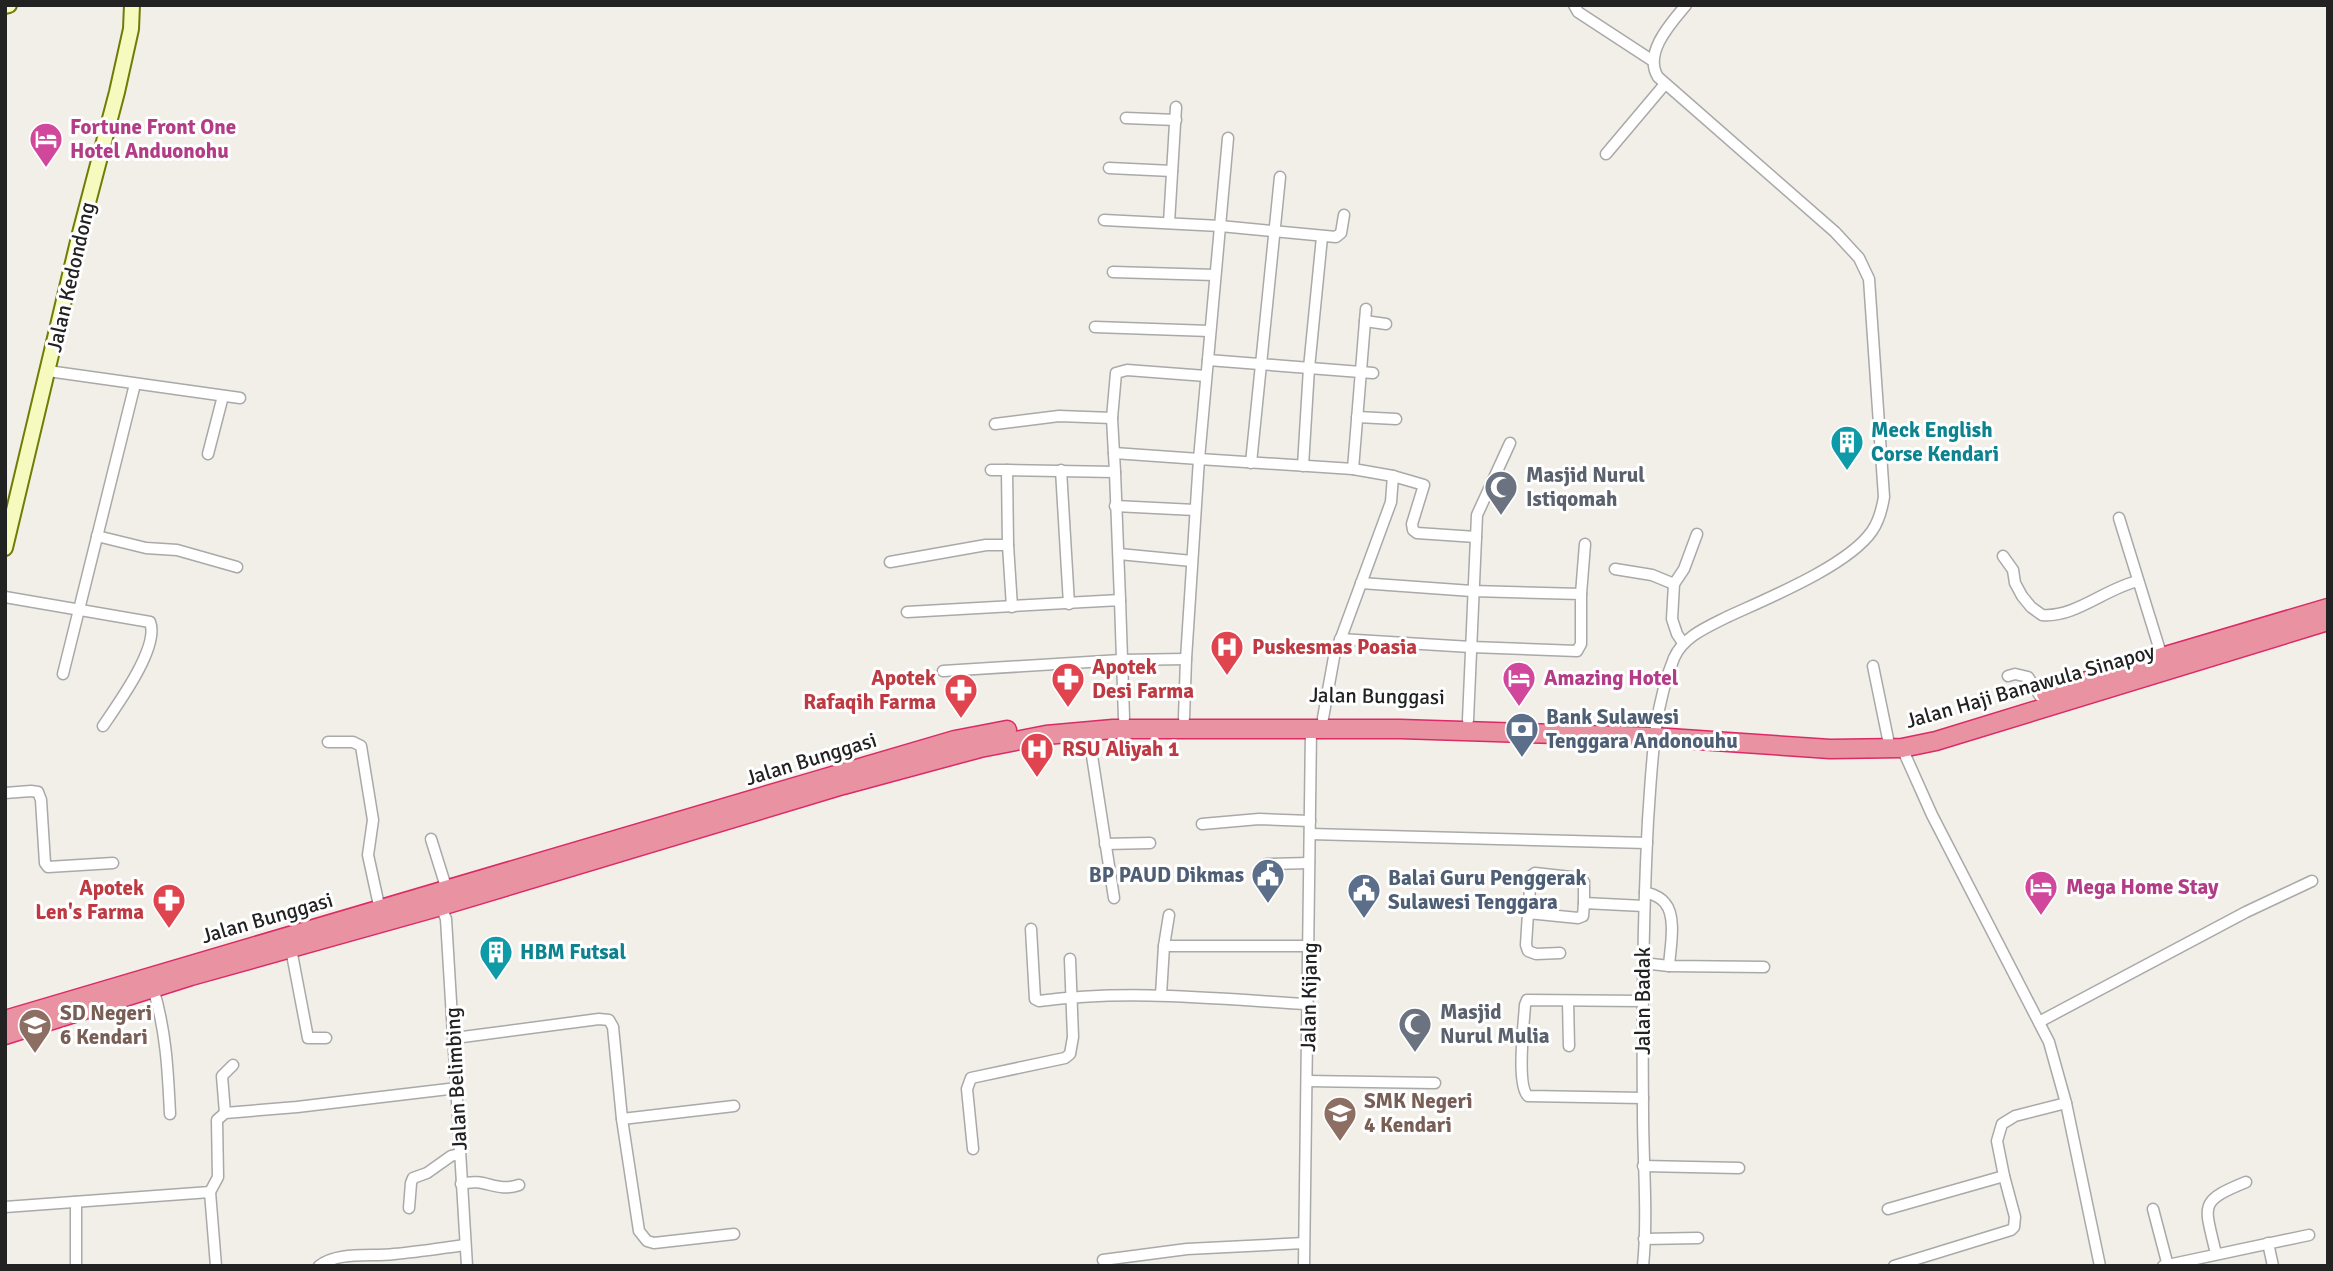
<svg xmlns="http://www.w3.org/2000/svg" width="2333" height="1271" viewBox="0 0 2333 1271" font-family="Signika,sans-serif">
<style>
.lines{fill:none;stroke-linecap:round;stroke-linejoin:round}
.street-casing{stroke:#a9a9a9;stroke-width:13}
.secondary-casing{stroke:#707d05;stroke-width:18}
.highway-casing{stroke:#dc2a67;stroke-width:21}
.street{stroke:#fff;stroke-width:10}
.secondary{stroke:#f7fabf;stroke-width:14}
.highway{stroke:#e892a2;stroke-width:18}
.labels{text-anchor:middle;stroke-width:6;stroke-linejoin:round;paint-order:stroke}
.hotel-label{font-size:21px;font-weight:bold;fill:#b23c85;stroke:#fff;text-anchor:start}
.street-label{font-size:21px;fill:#222;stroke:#fff}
.culture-label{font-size:21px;font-weight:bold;fill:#0d838f;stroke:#fff;text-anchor:start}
.worship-label{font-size:21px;font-weight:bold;fill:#5b616d;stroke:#fff;text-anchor:start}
.health-label{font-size:21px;font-weight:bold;fill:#be3a42;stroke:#fff;text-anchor:start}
.service-label{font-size:21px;font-weight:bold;fill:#4e5e75;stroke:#fff;text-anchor:start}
.education-label{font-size:21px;font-weight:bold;fill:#785e54;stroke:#fff;text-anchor:start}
</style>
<rect width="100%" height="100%" fill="#f2efe9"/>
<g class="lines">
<defs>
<g id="street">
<path d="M1574 5 1578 12 1653 61"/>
<path d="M1126 118 1176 120"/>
<path d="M1606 154 1665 84"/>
<path d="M1109 168 1172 171"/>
<path d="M1104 220 1220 226 1336 237 1341 233 1344 215"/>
<path d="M1169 223 1176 107"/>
<path d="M1113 272 1215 275"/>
<path d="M1365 321 1386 324"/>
<path d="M1095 327 1210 331"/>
<path d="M1208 360 1373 373"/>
<path d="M48 371 240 398"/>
<path d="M1357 417 1396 419"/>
<path d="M995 424 1059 416 1112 418"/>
<path d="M1114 453 1199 459 1228 138"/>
<path d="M208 454 223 396"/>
<path d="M1251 463 1280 177"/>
<path d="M1303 466 1309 368 1322 237"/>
<path d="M1353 469 1366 309"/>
<path d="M991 470H1007"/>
<path d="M1061 470 1069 604"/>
<path d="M1115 472 1112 418 1116 373 1127 370 1206 376"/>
<path d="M1393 476 1424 485 1412 524 1413 530 1417 533 1476 537"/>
<path d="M1115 506 1195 510"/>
<path d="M2119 518 2162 657"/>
<path d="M97 536 146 548 177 550 237 567"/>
<path d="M1008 545 1007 470 1115 472 1120 600"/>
<path d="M1119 554 1192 561"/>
<path d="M2003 556 2013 570 2015 583 2022 596 2031 607 2042 615C2075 618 2106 588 2138 581"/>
<path d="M890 562 986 545H1008L1012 607"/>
<path d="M1615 569 1652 575 1674 584"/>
<path d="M1581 594 1585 544"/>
<path d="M5 597 150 622C160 647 117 705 103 726"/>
<path d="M907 612 1120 600 1124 718"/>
<path d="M1340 639 1471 647 1577 651 1581 644V594L1472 591 1361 583"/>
<path d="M1683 643 1677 634 1672 619 1674 584 1684 569 1697 534"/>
<path d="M1873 666 1888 739"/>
<path d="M943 671 1121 660 1186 659"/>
<path d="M63 674 135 384"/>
<path d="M2008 676 2015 674 2028 677 2040 696"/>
<path d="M1184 718 1186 659 1199 459 1353 469 1393 476 1391 502 1334 657 1323 718"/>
<path d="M1468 720 1477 515 1510 443"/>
<path d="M1088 730 1114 898"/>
<path d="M328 742H353L361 746 373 820 368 855 380 910"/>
<path d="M1902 748 1932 815 2049 1042 2066 1103 2100 1266"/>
<path d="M5 793 31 791 38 792 41 800 45 863 48 867 113 863"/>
<path d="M1202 824 1259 819 1310 821"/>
<path d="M1310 834 1647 843"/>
<path d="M431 839 447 890"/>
<path d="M1105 844 1150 843"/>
<path d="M1267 864 1309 863"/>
<path d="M1645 892C1652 894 1661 897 1665 903 1677 917 1670 949 1669 966L1764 967"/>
<path d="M440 904 446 919 448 952 467 1266"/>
<path d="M1528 913 1531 876 1535 873 1580 878 1584 882V903"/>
<path d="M1169 915 1164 946H1310"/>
<path d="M1031 929 1035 999 1039 1001C1129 989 1219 999 1308 1004"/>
<path d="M291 949 308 1038H326"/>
<path d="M1560 953 1536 954 1528 951 1526 945 1528 913 1578 918 1583 916 1584 903 1644 906"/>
<path d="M1643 963 1669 966"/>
<path d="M153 988C166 1030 168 1071 170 1114"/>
<path d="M1161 995 1164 946"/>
<path d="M1568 1001 1569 1046"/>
<path d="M1642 1001 1527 1000 1525 1005C1524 1023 1516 1085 1528 1096L1643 1098"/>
<path d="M2039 1022 2246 912 2312 881"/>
<path d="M455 1038 599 1019 609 1020 613 1027 622 1119 639 1231 647 1241 654 1243 734 1234"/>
<path d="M1307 1081 1435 1083"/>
<path d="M225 1113 222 1076 233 1065"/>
<path d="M622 1119 734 1106"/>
<path d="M973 1149 967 1089 971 1078 1065 1058 1070 1054 1073 1037 1070 959"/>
<path d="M1643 1166 1739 1168"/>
<path d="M461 1184C486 1177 495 1193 519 1185"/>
<path d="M210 1192 216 1266"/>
<path d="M76 1202V1266"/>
<path d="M5 1207 210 1192 218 1177 217 1120 225 1113 297 1107 457 1088"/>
<path d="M409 1208 411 1183 413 1178 427 1173 451 1156 459 1154"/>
<path d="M1888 1209 2004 1176 1997 1141 2002 1124 2015 1116 2066 1103"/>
<path d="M2153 1209 2168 1266"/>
<path d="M1644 1239 1698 1238"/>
<path d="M2268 1243 2273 1266"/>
<path d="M2216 1254C2205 1205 2197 1202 2246 1182"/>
<path d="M1103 1260 1187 1249 1304 1243"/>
<path d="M319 1266C338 1251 371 1257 394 1254 418 1252 442 1248 465 1245"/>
<path d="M1304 1266 1311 729"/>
<path d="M1643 1266C1648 1215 1643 1163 1643 1112 1642 1015 1643 917 1648 820 1652 766 1653 709 1674 658 1683 637 1707 627 1727 617 1766 599 1848 566 1872 531 1879 521 1882 509 1884 497L1869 279 1859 258 1835 232 1658 77C1643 53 1671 23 1686 5"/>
<path d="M1894 1266 2011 1230 2014 1227 2015 1217 2004 1176"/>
<path d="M2163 1266 2309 1235"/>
</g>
<g id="secondary">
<path d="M5 6 9 5"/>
<path d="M5 548 80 233 117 92 131 29 132 5"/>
</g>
<g id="highway">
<path d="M2046 694 2162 657 2328 608"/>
<path d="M5 1020 812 782 955 740 1007 730"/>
<path d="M5 1035 191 976 441 906 843 785 980 748 1046 735 1113 729H1400L1654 737 1830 749 1902 748 1936 741 2328 621"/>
</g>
</defs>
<use href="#street" class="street-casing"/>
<use href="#secondary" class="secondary-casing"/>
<use href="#highway" class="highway-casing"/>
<use href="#street" class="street"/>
<use href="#secondary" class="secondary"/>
<use href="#highway" class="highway"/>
</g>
<defs>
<symbol id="hotel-pin" viewBox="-11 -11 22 30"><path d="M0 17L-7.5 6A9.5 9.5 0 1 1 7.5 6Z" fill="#d1479c" stroke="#fff"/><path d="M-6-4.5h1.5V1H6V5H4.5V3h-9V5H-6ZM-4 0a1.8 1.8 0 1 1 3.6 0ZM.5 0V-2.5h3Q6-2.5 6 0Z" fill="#fff"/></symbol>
<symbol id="building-pin" viewBox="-11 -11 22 30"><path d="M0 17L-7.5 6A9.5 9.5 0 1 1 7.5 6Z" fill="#0f9aa8" stroke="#fff"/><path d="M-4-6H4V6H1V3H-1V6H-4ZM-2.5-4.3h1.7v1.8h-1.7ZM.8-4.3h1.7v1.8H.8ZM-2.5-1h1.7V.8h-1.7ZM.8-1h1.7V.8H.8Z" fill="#fff"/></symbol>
<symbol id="mosque-pin" viewBox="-11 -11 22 30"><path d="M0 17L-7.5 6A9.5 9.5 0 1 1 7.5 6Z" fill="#6b7280" stroke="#fff"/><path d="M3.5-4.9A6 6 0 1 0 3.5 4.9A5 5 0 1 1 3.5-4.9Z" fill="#fff"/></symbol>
<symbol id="hospital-pin" viewBox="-11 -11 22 30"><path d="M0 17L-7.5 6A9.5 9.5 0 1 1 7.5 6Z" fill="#e0444e" stroke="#fff"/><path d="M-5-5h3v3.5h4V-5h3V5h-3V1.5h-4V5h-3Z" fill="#fff"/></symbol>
<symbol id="pharmacy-pin" viewBox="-11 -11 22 30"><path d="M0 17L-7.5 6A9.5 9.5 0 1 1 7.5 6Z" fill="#e0444e" stroke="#fff"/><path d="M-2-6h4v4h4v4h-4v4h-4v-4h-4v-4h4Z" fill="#fff"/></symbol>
<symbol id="bank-pin" viewBox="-11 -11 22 30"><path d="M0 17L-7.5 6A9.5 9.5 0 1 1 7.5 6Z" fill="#5c6f8a" stroke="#fff"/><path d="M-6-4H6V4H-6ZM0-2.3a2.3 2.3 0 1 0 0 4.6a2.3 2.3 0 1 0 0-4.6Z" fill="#fff"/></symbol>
<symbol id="civic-pin" viewBox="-11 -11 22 30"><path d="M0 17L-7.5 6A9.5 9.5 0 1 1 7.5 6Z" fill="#5c6f8a" stroke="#fff"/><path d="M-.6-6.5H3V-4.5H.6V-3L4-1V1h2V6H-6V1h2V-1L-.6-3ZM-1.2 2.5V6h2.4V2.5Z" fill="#fff"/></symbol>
<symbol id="school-pin" viewBox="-11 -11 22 30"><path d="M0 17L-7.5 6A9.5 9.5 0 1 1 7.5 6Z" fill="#8d6e63" stroke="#fff"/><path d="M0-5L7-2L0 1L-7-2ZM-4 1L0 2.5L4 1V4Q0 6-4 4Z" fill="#fff"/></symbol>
</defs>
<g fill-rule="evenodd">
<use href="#hotel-pin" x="27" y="120" width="38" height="52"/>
<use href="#building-pin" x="1828" y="423" width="38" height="52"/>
<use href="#mosque-pin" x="1482" y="468" width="38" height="52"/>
<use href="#hospital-pin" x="1208" y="628" width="38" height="52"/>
<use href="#hotel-pin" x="1500" y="659" width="38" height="52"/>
<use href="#pharmacy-pin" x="1049" y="660" width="38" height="52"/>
<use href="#pharmacy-pin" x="942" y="671" width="38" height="52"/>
<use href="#bank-pin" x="1503" y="710" width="38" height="52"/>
<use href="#hospital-pin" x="1018" y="730" width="38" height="52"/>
<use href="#civic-pin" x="1249" y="856" width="38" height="52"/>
<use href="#hotel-pin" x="2022" y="868" width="38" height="52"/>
<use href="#civic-pin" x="1345" y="871" width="38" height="52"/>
<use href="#pharmacy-pin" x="150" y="881" width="38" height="52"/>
<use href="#building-pin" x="477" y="933" width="38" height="52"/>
<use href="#mosque-pin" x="1396" y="1005" width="38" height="52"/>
<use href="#school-pin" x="16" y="1006" width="38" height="52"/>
<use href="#school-pin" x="1321" y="1094" width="38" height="52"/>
</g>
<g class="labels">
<g class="hotel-label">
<text x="70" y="134">Fortune Front One<tspan x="70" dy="24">Hotel Anduonohu</tspan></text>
<text x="1544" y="685">Amazing Hotel</text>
<text x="2066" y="894">Mega Home Stay</text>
</g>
<g class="street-label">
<text transform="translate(71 277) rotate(-77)" y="7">Jalan Kedondong</text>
<text transform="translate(2030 686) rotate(-16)" y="7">Jalan Haji Banawula Sinapoy</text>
<text transform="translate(1377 696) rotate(1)" y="7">Jalan Bunggasi</text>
<text transform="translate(811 759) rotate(-17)" y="7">Jalan Bunggasi</text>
<text transform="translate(267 918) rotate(-16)" y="7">Jalan Bunggasi</text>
<text transform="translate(1309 997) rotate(-89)" y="7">Jalan Kijang</text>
<text transform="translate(1643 1001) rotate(-90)" y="7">Jalan Badak</text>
<text transform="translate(456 1079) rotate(-93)" y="7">Jalan Belimbing</text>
</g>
<g class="culture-label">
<text x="1871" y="437">Meck English<tspan x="1871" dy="24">Corse Kendari</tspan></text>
<text x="520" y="959">HBM Futsal</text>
</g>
<g class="worship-label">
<text x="1526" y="482">Masjid Nurul<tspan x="1526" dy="24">Istiqomah</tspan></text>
<text x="1440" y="1019">Masjid<tspan x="1440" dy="24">Nurul Mulia</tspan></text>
</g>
<g class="health-label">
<text x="1252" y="654">Puskesmas Poasia</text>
<text x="1092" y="674">Apotek<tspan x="1092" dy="24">Desi Farma</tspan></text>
<text x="936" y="685" text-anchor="end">Apotek<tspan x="936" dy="24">Rafaqih Farma</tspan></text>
<text x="1062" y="756">RSU Aliyah 1</text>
<text x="144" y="895" text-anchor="end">Apotek<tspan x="144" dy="24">Len's Farma</tspan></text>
</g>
<g class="service-label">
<text x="1546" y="724">Bank Sulawesi<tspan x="1546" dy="24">Tenggara Andonouhu</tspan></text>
<text x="1244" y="882" text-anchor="end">BP PAUD Dikmas</text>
<text x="1388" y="885">Balai Guru Penggerak<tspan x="1388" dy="24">Sulawesi Tenggara</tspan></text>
</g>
<g class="education-label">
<text x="60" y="1020">SD Negeri<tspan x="60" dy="24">6 Kendari</tspan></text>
<text x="1364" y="1108">SMK Negeri<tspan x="1364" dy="24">4 Kendari</tspan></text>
</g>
</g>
<rect width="2333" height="1271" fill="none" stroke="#222222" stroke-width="14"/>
</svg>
